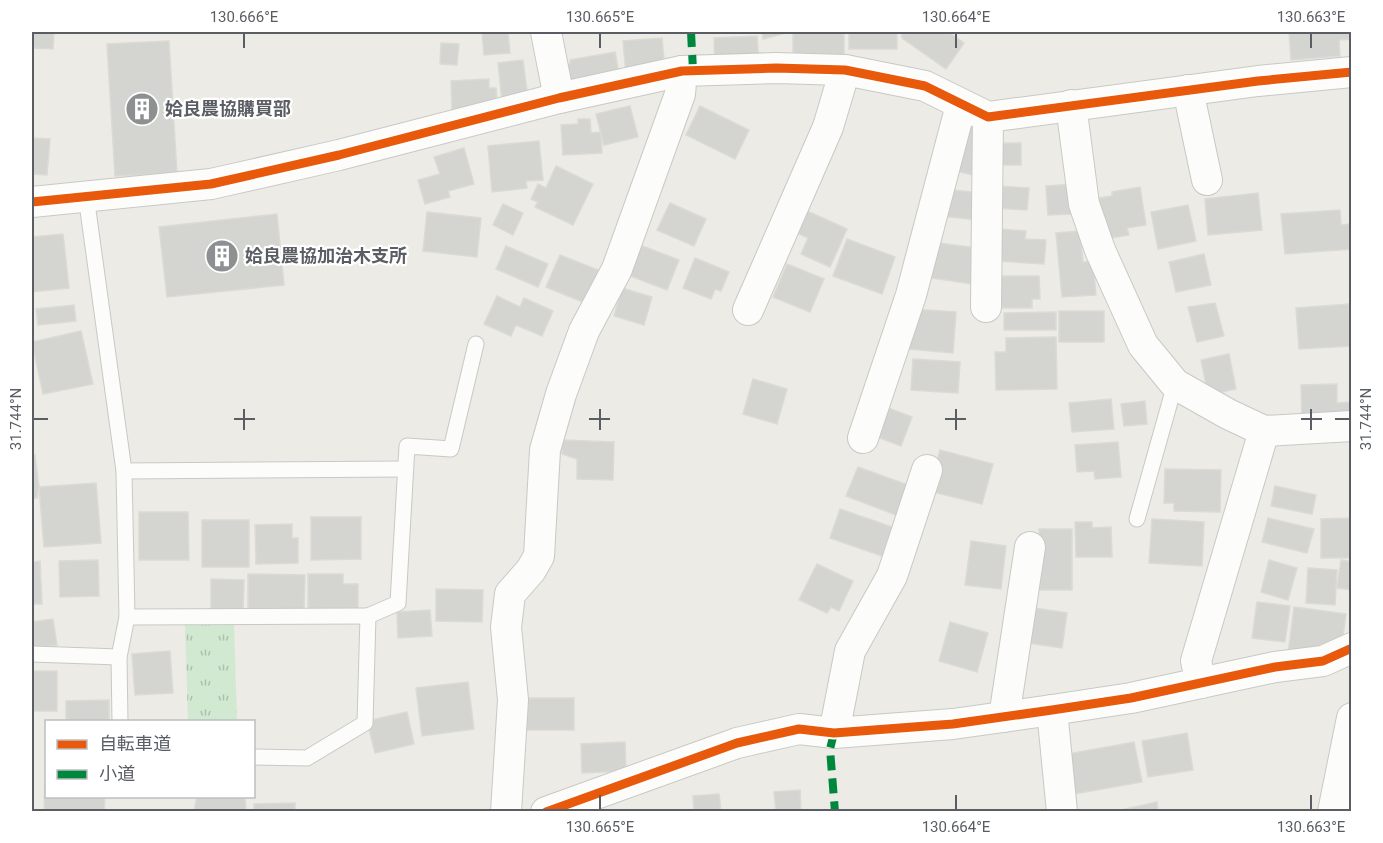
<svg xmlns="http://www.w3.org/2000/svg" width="1383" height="843" viewBox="0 0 1383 843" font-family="Roboto,'Noto Sans JP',sans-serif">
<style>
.park{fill:url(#park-tufts)}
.building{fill:#d4d4d0;stroke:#dcdad4;stroke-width:1.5}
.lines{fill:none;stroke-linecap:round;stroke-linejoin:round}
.lane-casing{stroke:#c8c9c7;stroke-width:17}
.street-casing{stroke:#c8c9c7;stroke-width:32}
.lane{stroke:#fcfcfb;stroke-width:15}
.street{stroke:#fcfcfb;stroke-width:30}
.quiet{stroke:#00873e;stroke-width:8;stroke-dasharray:15 8;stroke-linecap:butt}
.cycleway-casing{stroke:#fff;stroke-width:13}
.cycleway{stroke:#e8590c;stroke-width:9}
.ticks{fill:none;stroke:#5a5e64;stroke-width:2}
.labels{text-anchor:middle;stroke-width:4.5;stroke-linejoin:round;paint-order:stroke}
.poi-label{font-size:18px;font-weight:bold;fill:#5a5e64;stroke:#fff;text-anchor:start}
.neatline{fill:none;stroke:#5a5e64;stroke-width:2}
.ticks-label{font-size:15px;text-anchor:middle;fill:#5a5e64}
</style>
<defs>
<pattern id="park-tufts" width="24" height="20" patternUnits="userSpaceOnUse" patternTransform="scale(1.5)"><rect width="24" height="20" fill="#d2e9d1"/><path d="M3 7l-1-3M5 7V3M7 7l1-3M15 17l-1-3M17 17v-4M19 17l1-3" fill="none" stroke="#adc0ad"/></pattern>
</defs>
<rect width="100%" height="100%" fill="#ecebe5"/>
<path class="park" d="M234 624 237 721H188L185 625Z"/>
<g class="building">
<path d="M32 32H54L53 49 32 48Z"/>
<path d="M482 32H508L510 53 484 55Z"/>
<path d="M762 32H781L782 34 763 39Z"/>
<rect x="793" y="32" width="51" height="31"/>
<rect x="849" y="32" width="48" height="17"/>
<path d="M901 32H948L964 43 946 69 902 38Z"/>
<path d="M1289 32H1352V39L1339 40 1340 56 1291 60Z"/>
<path d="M757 36 759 63 715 65 714 38Z"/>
<path d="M662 38 665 71 626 74 623 41Z"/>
<path d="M169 41 177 173 115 176 107 44Z"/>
<path d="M441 43 459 44 457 65 440 64Z"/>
<path d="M615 52 622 90 562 93 557 67 570 64V60Z"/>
<path d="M523 60 528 98 502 101 498 63Z"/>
<path d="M489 79V88H496L497 109 452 111 451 81Z"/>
<path d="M630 106 638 137 604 145 596 114Z"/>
<path d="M700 106 749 130 735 159 686 135Z"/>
<path d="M578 119H590L591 133 601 132 602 153 563 155 561 125 578 124Z"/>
<path d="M964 125 978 128 972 152 979 153 973 175 953 170Z"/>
<path d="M32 138 50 139 47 175 32 174Z"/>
<path d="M539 141 543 180 526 181 527 188 492 192 488 146Z"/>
<rect x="999" y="143" width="22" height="22"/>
<path d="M464 148 474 184 448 191 450 197 425 204 418 180 440 174 434 157Z"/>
<path d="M556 166 593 184 573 225 535 207 538 202 531 199 538 184 546 188Z"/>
<path d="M1074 184 1073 214 1048 215 1046 186Z"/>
<path d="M994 186 1029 188 1027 210 993 208Z"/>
<path d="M1140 187 1146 225 1127 228 1129 235 1106 239 1099 198 1112 196V192Z"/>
<path d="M944 189 979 193 977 220 941 216Z"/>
<path d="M1258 193 1262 230 1208 235 1205 199Z"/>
<path d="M670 203 706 219 694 246 657 230Z"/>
<path d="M503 204 523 213 513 235 493 225Z"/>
<path d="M1188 205 1196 241 1158 249 1151 212Z"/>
<path d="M805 210 847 229 830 267 801 254 808 238 795 232Z"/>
<path d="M1340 210 1341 225 1350 224 1352 249 1285 254 1281 214Z"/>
<path d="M427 212 481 218 477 257 423 251Z"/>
<path d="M277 214 284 285 167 297 159 227Z"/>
<path d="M1000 229 1026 231 1025 239 1046 240 1044 264 998 261Z"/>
<path d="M1080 231 1083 262 1093 261 1096 295 1062 297 1056 233Z"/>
<path d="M63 234 69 288 32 292V237Z"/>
<path d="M847 239 895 257 882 294 833 276Z"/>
<path d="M931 242 977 248 972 284 926 277Z"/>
<path d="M640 245 679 260 667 290 628 275Z"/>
<path d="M506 246 548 264 538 287 496 269Z"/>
<path d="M1204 254 1211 285 1176 292 1169 262Z"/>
<path d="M560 255 598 270 585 303 546 287Z"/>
<path d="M695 258 729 272 721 291 715 289 711 299 683 288Z"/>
<path d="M787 264 824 279 810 312 773 297Z"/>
<path d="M992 276H1039L1040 299H1032V308H992Z"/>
<path d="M622 288 652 297 644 325 614 316Z"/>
<path d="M497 296 520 307 524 298 553 311 542 336 516 325 511 336 484 324Z"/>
<path d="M1215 303 1224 336 1197 342 1188 307Z"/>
<path d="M1349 304 1352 346 1299 349 1296 308Z"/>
<path d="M74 305 76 321 38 325 36 309Z"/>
<path d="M911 309 956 312 953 353 908 349Z"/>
<rect x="1059" y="311" width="45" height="31"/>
<path d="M1056 312V330H1004V313Z"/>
<path d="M81 331 93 384 43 394 32 342Z"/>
<path d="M1056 337 1057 389 996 390 995 352H1006V338Z"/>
<path d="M1229 354 1236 389 1208 395 1201 360Z"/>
<path d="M913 359 960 362 958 393 911 390Z"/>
<path d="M753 379 787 389 777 424 743 414Z"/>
<path d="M1337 384V403L1351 402V419L1302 420 1301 385Z"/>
<path d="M1111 399 1114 429 1072 432 1069 403Z"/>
<path d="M1145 401 1147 424 1124 426 1121 404Z"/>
<path d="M883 406 912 417 901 446 872 435Z"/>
<path d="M562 440 614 442 613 480 577 479V459L562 454Z"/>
<path d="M1118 442 1121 477 1095 479 1094 471 1077 472 1075 445Z"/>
<path d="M940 450 993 464 982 504 929 491Z"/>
<path d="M32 455H35L39 487 37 498H32Z"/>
<path d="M858 467 908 485 896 515 846 496Z"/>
<path d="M1165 469 1221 470 1220 512 1174 511V503H1164Z"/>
<path d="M96 483 101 543 44 547 39 487Z"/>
<path d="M1275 486 1316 495 1312 514 1271 506Z"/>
<path d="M840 509 892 527 882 556 830 538Z"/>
<path d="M139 512H188L189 560H139Z"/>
<path d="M311 517H361V559L311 560Z"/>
<path d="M1268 518 1314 529 1307 553 1262 542Z"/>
<path d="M1352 518V558H1321V519Z"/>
<path d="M1152 519 1204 522 1202 566 1149 563Z"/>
<rect x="202" y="520" width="47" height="47"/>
<path d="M1075 522H1092V528L1111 527 1112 557H1076Z"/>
<path d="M292 524V538H298V563L256 564 255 525Z"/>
<path d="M1039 529H1072V590H1031L1040 559Z"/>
<path d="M971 541 1006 546 1001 589 965 585Z"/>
<path d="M98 560 99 596 60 597 59 561Z"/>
<path d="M1269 560 1297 568 1288 600 1261 592Z"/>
<path d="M1341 560 1352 562V590L1337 588Z"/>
<path d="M40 561 42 604H32V562Z"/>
<path d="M817 564 853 581 839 611 831 607 827 613 799 600Z"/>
<path d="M1308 568 1337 570 1335 605 1306 603Z"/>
<path d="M248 574 305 575 304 610 248 609Z"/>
<path d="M308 574H343V584H358V612H308Z"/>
<path d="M211 579 244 580 243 611 211 610Z"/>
<path d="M436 589 483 590 482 622 436 621Z"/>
<path d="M1257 602 1290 606 1285 642 1252 638Z"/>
<path d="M1028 607 1067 613 1062 648 1022 642Z"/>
<path d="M1294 607 1346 614 1341 650 1287 662Z"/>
<path d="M430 610 432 636 398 638 397 612Z"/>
<path d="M53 619 57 645 32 648V622Z"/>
<path d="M950 622 988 633 977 672 939 661Z"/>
<path d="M170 651 173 693 135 695 132 654Z"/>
<rect x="32" y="671" width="25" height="40"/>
<path d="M468 682 474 729 422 736 416 688Z"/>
<rect x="520" y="698" width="54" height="32"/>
<path d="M109 700V722H66V701Z"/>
<path d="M407 712 414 744 375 753 367 721Z"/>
<path d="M1187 733 1193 770 1148 777 1142 741Z"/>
<path d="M625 742 626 771 582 773 581 744Z"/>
<path d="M1134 742 1142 782 1069 795 1062 755Z"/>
<path d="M45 783 46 796H105L104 812H44Z"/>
<path d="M800 790 801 812H776L774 792Z"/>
<path d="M719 794 721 812H694L693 796Z"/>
<path d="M197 796H245L246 812H194Z"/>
<path d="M1157 802 1158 812H1121V810Z"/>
<path d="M295 803V812H254V804Z"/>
</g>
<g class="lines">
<defs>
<g id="lane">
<path d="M86 196 124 471 127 617 119 657 120 722"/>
<path d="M124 471 405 469"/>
<path d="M1137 519 1175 384"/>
<path d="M127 617 368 616"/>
<path d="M32 654 119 657"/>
<path d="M254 757 307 758 365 723 368 616 398 603 407 446 451 449 476 344"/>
</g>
<g id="street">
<path d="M546 32 559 98"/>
<path d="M1188 90 1207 180"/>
<path d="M1071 105 1084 204 1100 250 1143 345 1175 384 1228 414 1264 431 1352 426"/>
<path d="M32 202 211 184 339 155 559 98 682 71 776 68 845 70 925 86 988 117 1258 81 1352 72"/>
<path d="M986 307 988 117"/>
<path d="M748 310 828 127 845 70"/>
<path d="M863 438 911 295 961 105"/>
<path d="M1201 683 1196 661 1264 431"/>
<path d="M1052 710 1062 812"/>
<path d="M1004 717 1030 547"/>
<path d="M834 733 850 651 892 576 927 470"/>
<path d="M506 812 513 700 506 627 510 594 531 570 539 556 545 450 561 394 584 331 617 269 680 94 682 71"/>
<path d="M546 812 737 743 799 729 834 733 953 724 1052 710 1131 698 1275 667 1323 661 1352 648"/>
<path d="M1333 812 1352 718"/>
</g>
</defs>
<use href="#lane" class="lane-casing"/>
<use href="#street" class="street-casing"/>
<use href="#lane" class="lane"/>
<use href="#street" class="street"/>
<g class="quiet">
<path d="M691 32 693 70"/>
<path d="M834 733 830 749 835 812"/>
</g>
<defs>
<g id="cycleway">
<path d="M32 202 211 184 339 155 559 98 682 71 776 68 845 70 925 86 988 117 1258 81 1352 72"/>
<path d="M546 812 737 743 799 729 834 733 953 724 1052 710 1131 698 1275 667 1323 661 1352 648"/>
</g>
</defs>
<use href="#cycleway" class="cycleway-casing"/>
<use href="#cycleway" class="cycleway"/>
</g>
<path class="ticks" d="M244 33V48M600 33V48M956 33V48M1311 33V48M244 409V430M600 409V430M956 409V430M1311 409V430M33 419H48M234 419H255M589 419H610M945 419H966M1301 419H1322M1335 419H1350M600 795V810M956 795V810M1311 795V810"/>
<defs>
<symbol id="building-disc" viewBox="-11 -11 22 22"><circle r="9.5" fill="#8d8f91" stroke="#fff"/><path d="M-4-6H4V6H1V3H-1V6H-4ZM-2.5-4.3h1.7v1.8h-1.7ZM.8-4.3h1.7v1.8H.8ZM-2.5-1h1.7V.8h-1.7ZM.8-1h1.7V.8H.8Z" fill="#fff"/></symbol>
</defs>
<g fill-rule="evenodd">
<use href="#building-disc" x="123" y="90" width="38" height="38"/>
<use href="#building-disc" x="203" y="237" width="38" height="38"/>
</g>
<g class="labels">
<g class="poi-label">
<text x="165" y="115">姶良農協購買部</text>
<text x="245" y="262">姶良農協加治木支所</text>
</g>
</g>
<rect width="1383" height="843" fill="none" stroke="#ffffff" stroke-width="66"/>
<rect x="45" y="720" width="210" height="78" fill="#ffffff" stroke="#bdbfc1" stroke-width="1.5"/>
<rect x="57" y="740" width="30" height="9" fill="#e8590c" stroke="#bdbfc1" stroke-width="1.5"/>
<text x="99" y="750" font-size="18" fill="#5a5e64">自転車道</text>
<rect x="57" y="770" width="30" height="9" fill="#00873e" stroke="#bdbfc1" stroke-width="1.5"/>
<text x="99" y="780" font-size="18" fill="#5a5e64">小道</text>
<rect x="33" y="33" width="1317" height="777" class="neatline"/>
<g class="ticks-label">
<text x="244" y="22">130.666°E</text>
<text x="600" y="22">130.665°E</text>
<text x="956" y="22">130.664°E</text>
<text x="1311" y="22">130.663°E</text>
<text transform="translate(1366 419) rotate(-90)" y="5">31.744°N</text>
<text transform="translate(16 419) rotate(-90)" y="5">31.744°N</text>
<text x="600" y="832">130.665°E</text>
<text x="956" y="832">130.664°E</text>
<text x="1311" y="832">130.663°E</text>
</g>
</svg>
